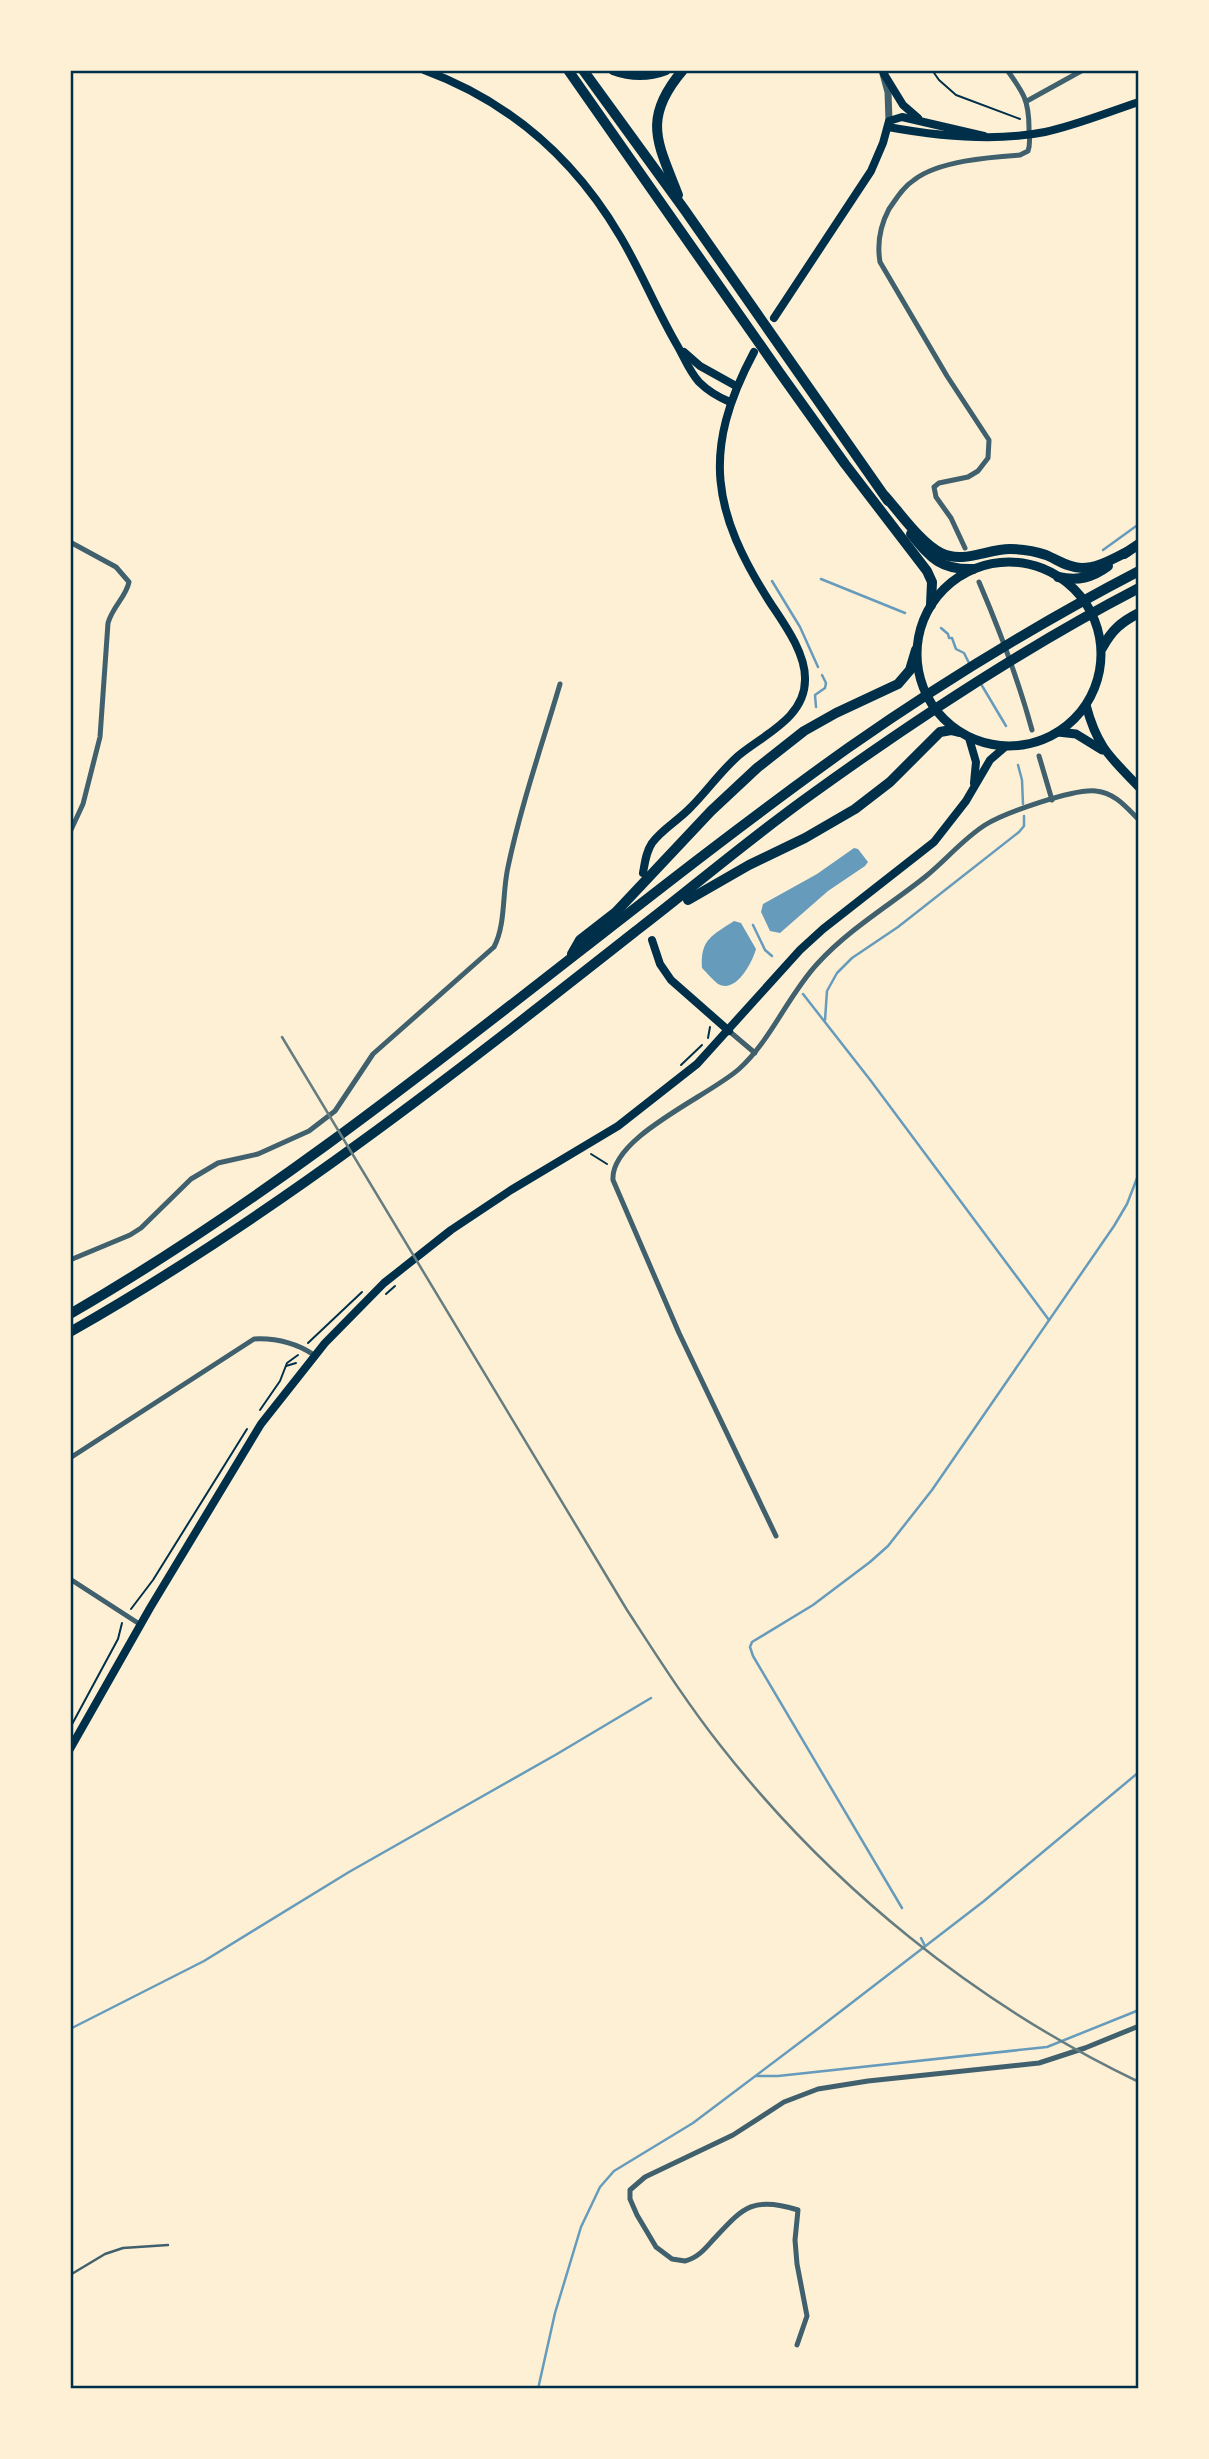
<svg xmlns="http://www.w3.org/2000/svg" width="1209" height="2459" viewBox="0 0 1209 2459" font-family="Mulish,sans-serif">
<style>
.water{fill:#669bbc}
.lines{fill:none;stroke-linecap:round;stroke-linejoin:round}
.stream{stroke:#669bbc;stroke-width:2.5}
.path{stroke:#003049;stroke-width:2}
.service{stroke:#3f606c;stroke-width:2.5}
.minor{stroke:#3f606c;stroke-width:5}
.tertiary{stroke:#3f606c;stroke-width:7}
.secondary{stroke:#003049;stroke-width:8}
.primary{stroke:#003049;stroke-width:9}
.trunk{stroke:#003049;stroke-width:10}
.motorway{stroke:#003049;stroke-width:10}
.rail{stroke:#657d81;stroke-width:2.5}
.neatline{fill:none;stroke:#003049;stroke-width:2.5}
</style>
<rect width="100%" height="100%" fill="#fdf0d5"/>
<g class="water">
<path d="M854 848 858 849 868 862 865 866 828 891 780 933 770 931 761 912 763 904 817 874Z"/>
<path d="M734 921 741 923 756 949C752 963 736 994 718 984 713 980 707 973 702 968 700 939 713 935 734 921Z"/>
</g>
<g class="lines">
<g class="stream">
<path d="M1103 550 1139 524"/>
<path d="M821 579 905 613"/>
<path d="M772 581 800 627 818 667"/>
<path d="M941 628 948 634 949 638H952L956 649 964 653 969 663"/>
<path d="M981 684 1006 726"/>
<path d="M816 707 815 695 825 688 826 683 822 675"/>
<path d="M1018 765 1022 780 1023 804"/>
<path d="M753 925 765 950 772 956"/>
<path d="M803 994 871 1081 1049 1320"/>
<path d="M825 1020 827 991 837 973 852 958 898 927 1019 832 1024 826V816"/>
<path d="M902 1908 753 1656 750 1647 752 1642 813 1605 870 1562 888 1546 932 1490 1114 1226 1127 1204 1139 1173"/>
<path d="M921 1938 925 1946"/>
<path d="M70 2029 204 1961 349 1872 557 1754 651 1698"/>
<path d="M756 2076H778L1047 2047 1139 2010"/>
<path d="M538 2389 555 2313 581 2227 600 2187 614 2171 693 2123 819 2028 984 1901 1139 1772"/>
</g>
<g class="path">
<path d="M932 70 939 80 956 95 1020 119"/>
<path d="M708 1038 710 1027"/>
<path d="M681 1065 702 1045"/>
<path d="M591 1154 607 1164"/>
<path d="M386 1294 395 1286"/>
<path d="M308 1343 362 1292"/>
<path d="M286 1366 296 1363"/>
<path d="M260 1410 280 1381 287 1363 298 1355"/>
<path d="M131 1609 153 1580 247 1429"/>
<path d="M70 1728 118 1639 122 1623"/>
</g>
<path class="service" d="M70 2275 105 2254 123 2248 168 2245"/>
<g class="minor">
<path d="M1027 101 1083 70"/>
<path d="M70 542 116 567 129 582C126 597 113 606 108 623L100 737 83 804 70 832"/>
<path d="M965 548 951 518 936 497 934 487 939 483 968 477 978 471 988 458 989 440 947 376 880 262C877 244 880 226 889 209 896 199 903 187 914 180 938 161 990 157 1020 155L1028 151C1031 143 1029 136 1029 128 1029 100 1023 92 1007 70"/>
<path d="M979 582C1000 631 1018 679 1032 730"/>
<path d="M1039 756 1052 800"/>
<path d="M729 1031 755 1053"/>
<path d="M70 1260 130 1235 141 1228 191 1179 218 1163 258 1154 309 1131 335 1111 373 1054 494 947C506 924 502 893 508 867 521 805 542 745 560 684"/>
<path d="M70 1458 254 1339C275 1338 296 1343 314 1355"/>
<path d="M776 1536 679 1333 613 1180C610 1137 709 1096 739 1069 772 1039 788 995 818 963 849 929 890 905 925 877 946 860 963 839 985 825 1004 813 1075 788 1096 791 1115 793 1126 807 1139 820"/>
<path d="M70 1579 141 1625"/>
<path d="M797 2345 807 2316 797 2264 795 2240 798 2210C751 2195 742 2209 712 2241 704 2250 697 2258 685 2261L672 2259 656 2247 637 2215 630 2199V2190L645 2177 733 2135 784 2102 818 2089 868 2081 1039 2063 1085 2048 1139 2026"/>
</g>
<path class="tertiary" d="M882 70 888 92 889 121"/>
<g class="secondary">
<path d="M424 70C508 101 574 158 620 236 641 271 656 309 677 345 684 357 689 371 699 382 708 391 718 397 730 402"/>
<path d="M884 74 903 105 918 118"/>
<path d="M888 127C937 136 995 142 1045 132 1077 125 1108 112 1139 102"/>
<path d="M774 318 871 171 883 143 889 121 902 117 984 136"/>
<path d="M684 352 700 366 736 386"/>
<path d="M969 738 976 762 974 783"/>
<path d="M643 873C645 862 646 852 652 843 662 829 679 820 691 807 707 791 720 772 738 756 763 735 805 718 805 680 806 654 785 625 771 604 712 512 701 451 754 352"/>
<path d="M652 940 660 964 671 980 729 1031"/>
<path d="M70 1749 150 1608 261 1424 325 1343 384 1283 451 1230 511 1190 618 1126 697 1064 800 950 823 929 934 842 966 801 990 760 1005 747"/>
</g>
<g class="primary">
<circle cx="1009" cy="654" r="92"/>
<path d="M1086 705C1097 747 1110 757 1139 787"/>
<path d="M1058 732 1076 734 1102 750"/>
</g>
<g class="trunk">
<path d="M568 70 780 373 845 464 927 571 932 582 931 605"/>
<path d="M583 70 684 209 888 501"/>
<path d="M613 70C632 77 648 77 666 70"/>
<path d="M678 195C658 143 641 119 683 70"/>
<path d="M911 534C931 558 940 570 973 569"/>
</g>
<g class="motorway">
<path d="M885 496C900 513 921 543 941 553 963 564 987 549 1010 549 1022 549 1035 551 1046 555 1058 560 1069 568 1082 568 1098 568 1112 559 1127 552"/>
<path d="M1124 554 1139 544"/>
<path d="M1058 577C1078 581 1092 578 1108 566"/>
<path d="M1102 648C1112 630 1121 622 1139 613"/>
<path d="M688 900 749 865 805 838 855 809 890 782 940 732 951 730 959 732"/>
<path d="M572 954 580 940 616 912 711 811 757 768 804 731 836 713 898 684 910 670 916 650"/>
<path d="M70 1314C348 1153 587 934 848 748 941 683 1039 623 1139 571"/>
<path d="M70 1332C273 1217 458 1071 641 927 698 883 753 836 812 794 916 719 1025 647 1139 588"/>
</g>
<path class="rail" d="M282 1037 627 1610C657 1656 686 1702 720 1745 831 1887 976 2004 1139 2082"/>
</g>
<rect width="1209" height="2459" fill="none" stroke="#fdf0d5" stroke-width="144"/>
<rect x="72" y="72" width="1065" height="2315" class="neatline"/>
</svg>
